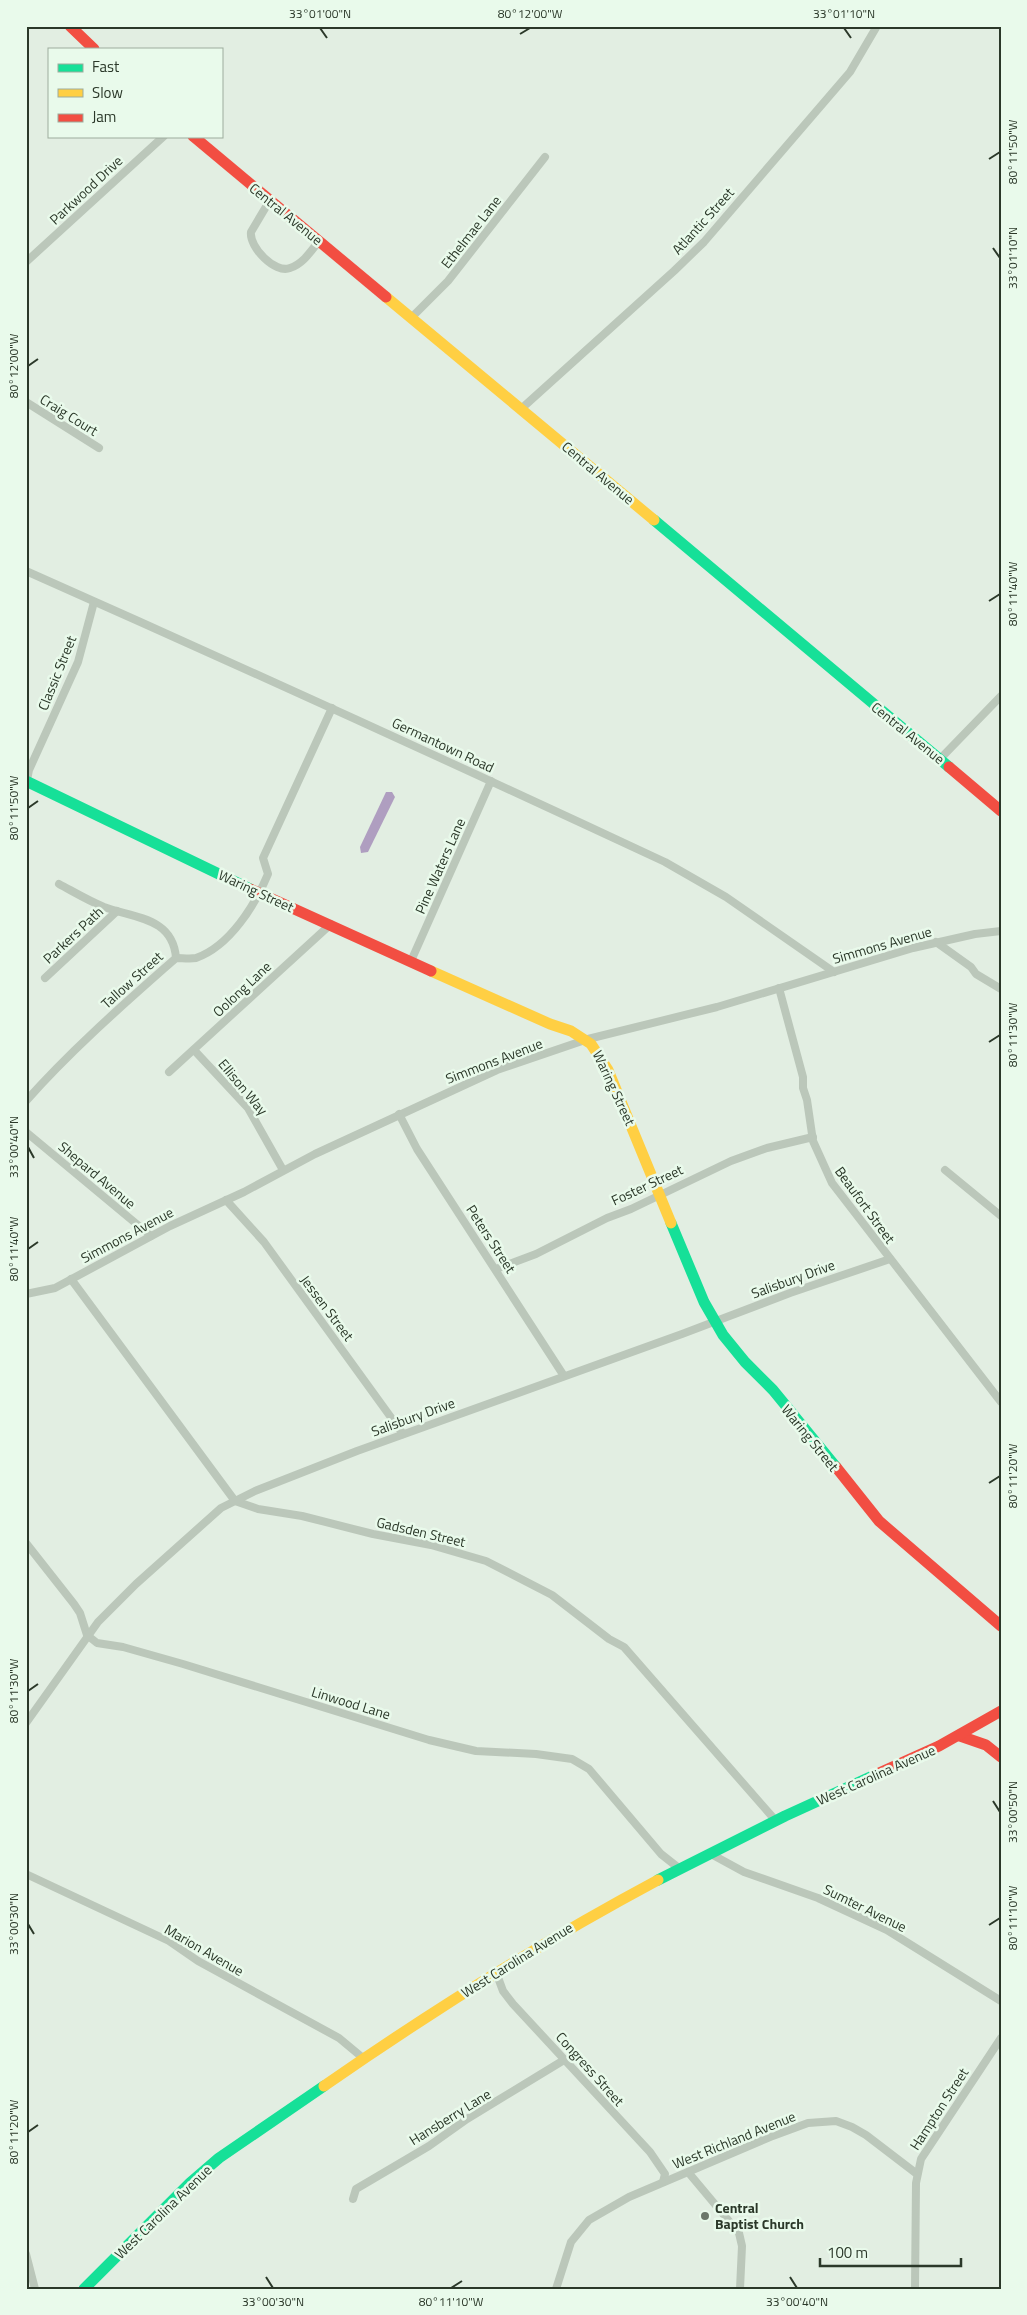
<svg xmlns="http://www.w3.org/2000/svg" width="1027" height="2315" viewBox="0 0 1027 2315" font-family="'Titillium Web',sans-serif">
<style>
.water{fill:#af9ec0}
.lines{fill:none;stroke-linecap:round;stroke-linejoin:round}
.street{stroke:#bbc7ba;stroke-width:8}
.fast{stroke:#16e098;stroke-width:11}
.slow{stroke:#ffcf43;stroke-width:11}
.jam{stroke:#f24e42;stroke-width:11}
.ticks{fill:none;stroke:#2b3829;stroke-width:2}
.poi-dot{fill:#6b786a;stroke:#e9faeb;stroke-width:2}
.labels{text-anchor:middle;stroke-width:5;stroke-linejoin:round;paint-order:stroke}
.street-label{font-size:14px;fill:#2b3829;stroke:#e9faeb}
.poi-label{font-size:14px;font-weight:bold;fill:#2b3829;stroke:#e9faeb;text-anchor:start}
.neatline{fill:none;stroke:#2b3829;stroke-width:2}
.ticks-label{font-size:12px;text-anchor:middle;fill:#2b3829}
</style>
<rect width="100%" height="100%" fill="#e2eee2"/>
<path class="water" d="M386 792H392L395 797 368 852 361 853 360 847Z"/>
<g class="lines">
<g class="street">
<path d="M270 200 251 232C249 247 275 274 290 268 303 264 311 251 319 241"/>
<path d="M26 262 164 136"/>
<path d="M411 318 448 281 545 157"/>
<path d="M26 402 99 448"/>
<path d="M521 409 674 271 704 242 850 72 877 26"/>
<path d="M26 571C240 666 453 763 665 862L726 897 834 972"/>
<path d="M940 759 1001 696"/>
<path d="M27 780 29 770 78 662 94 602"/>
<path d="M59 884C74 892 89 901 104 907 134 918 173 917 176 958"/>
<path d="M936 942 971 967 976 974 1001 989"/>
<path d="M411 961 491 781"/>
<path d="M45 978 117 911"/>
<path d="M779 988 803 1077V1088L807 1100 813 1141 832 1183 1001 1402"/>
<path d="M194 1050 248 1108 283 1170"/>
<path d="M169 1072 331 924"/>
<path d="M26 1101C72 1049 124 1004 176 958 182 958 190 959 196 958 230 946 255 905 268 874L263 858 332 708"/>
<path d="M399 1114 417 1149 564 1376"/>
<path d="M26 1132 151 1236"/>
<path d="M945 1170 1001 1216"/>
<path d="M226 1200 264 1242 403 1434"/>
<path d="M496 1269 536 1254 607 1218 631 1209 731 1161 767 1148 813 1137"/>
<path d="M71 1279 235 1501 258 1509 302 1516 373 1534 431 1545 486 1561 552 1595 609 1639 624 1647 776 1821"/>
<path d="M26 1294 55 1288 170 1226 244 1192 315 1154 497 1070 588 1039 717 1007 913 948 975 934 1001 931"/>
<path d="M26 1543 74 1604 80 1613 87 1635 97 1643 123 1647 183 1664 429 1740 476 1751 536 1754 572 1759 589 1769 661 1854 680 1869"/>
<path d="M26 1723 98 1622 136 1584 221 1508 255 1491 357 1451 682 1334 790 1293 890 1259"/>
<path d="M711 1854 744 1872 818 1898 887 1930 1001 2001"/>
<path d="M26 1874 169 1941 198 1961 339 2038 363 2058"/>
<path d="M496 1972 503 1991 513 2004 650 2152 665 2174 663 2182"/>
<path d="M688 2172 739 2233 742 2246 740 2289"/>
<path d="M353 2199 356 2189 429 2146 467 2119 564 2060"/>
<path d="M26 2254 35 2289"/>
<path d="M556 2289 571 2242 589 2220 629 2197 770 2137 808 2123 836 2121 852 2127 866 2135 917 2174"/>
<path d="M915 2289 916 2183 921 2159 1001 2038"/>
</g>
<g class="fast">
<path d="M654 520 949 767"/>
<path d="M26 781 250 889"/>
<path d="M671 1223 704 1302 723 1335 745 1362 773 1390 836 1467"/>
<path d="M658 1880 785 1816 877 1774"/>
<path d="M84 2289 190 2183 219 2158 324 2086"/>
</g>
<g class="slow">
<path d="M386 297 654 520"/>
<path d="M431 971 550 1024 571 1031 591 1044 608 1070 671 1223"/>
<path d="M324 2086C432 2011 542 1942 658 1880"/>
</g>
<g class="jam">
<path d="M70 26 94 49"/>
<path d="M193 136 386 297"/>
<path d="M949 767 1001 811"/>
<path d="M250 889 431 971"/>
<path d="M836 1467 879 1521 1001 1626"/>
<path d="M960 1736 986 1745 1001 1757"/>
<path d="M877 1774 939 1746 1001 1711"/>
</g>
</g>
<path class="ticks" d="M320 28 327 38M844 28 851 38M520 34 530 28M989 159 1000 152M993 248 1000 258M28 366 38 359M989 601 1000 594M28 808 38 801M989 1042 1000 1035M28 1147 34 1158M28 1249 38 1242M989 1483 1000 1476M28 1691 38 1684M993 1801 1000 1812M28 1924 34 1934M989 1925 1000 1918M28 2132 38 2125M266 2277 273 2288M790 2277 797 2288M451 2288 462 2281"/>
<circle class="poi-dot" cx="705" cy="2216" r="5"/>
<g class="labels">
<g class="street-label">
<text transform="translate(86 190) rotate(-43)" y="5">Parkwood Drive</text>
<text transform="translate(286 214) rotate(39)" y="5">Central Avenue</text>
<text transform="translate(703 221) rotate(-48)" y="5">Atlantic Street</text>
<text transform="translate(471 232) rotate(-52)" y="5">Ethelmae Lane</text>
<text transform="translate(69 415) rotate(32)" y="5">Craig Court</text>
<text transform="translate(598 473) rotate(40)" y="5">Central Avenue</text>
<text transform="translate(57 673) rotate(-68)" y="5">Classic Street</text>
<text transform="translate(908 733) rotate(39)" y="5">Central Avenue</text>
<text transform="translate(443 745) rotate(25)" y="5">Germantown Road</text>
<text transform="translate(440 866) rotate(-66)" y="5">Pine Waters Lane</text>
<text transform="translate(256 891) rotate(25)" y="5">Waring Street</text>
<text transform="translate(73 935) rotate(-43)" y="5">Parkers Path</text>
<text transform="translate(882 945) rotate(-16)" y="5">Simmons Avenue</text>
<text transform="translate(132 980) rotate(-42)" y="5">Tallow Street</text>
<text transform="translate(242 989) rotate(-43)" y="5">Oolong Lane</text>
<text transform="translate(494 1061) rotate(-21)" y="5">Simmons Avenue</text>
<text transform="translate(243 1087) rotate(50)" y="5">Ellison Way</text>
<text transform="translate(614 1088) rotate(65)" y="5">Waring Street</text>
<text transform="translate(97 1175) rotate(40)" y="5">Shepard Avenue</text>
<text transform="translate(647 1185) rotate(-25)" y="5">Foster Street</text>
<text transform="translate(865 1205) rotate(54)" y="5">Beaufort Street</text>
<text transform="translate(127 1235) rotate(-28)" y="5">Simmons Avenue</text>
<text transform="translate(491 1239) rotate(57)" y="5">Peters Street</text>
<text transform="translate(793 1279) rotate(-20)" y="5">Salisbury Drive</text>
<text transform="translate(327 1308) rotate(53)" y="5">Jessen Street</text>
<text transform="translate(413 1417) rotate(-20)" y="5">Salisbury Drive</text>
<text transform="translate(810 1438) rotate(51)" y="5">Waring Street</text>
<text transform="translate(421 1532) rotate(13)" y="5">Gadsden Street</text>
<text transform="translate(351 1703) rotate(17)" y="5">Linwood Lane</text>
<text transform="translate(876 1775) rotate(-24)" y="5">West Carolina Avenue</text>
<text transform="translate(865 1908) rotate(26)" y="5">Sumter Avenue</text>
<text transform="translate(204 1950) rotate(30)" y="5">Marion Avenue</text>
<text transform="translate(517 1960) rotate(-32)" y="5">West Carolina Avenue</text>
<text transform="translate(590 2069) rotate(48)" y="5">Congress Street</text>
<text transform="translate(939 2109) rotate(-57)" y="5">Hampton Street</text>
<text transform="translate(450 2117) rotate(-32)" y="5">Hansberry Lane</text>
<text transform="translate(734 2140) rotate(-22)" y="5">West Richland Avenue</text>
<text transform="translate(163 2212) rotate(-44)" y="5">West Carolina Avenue</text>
</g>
<g class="poi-label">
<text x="715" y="2213">Central<tspan x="715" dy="16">Baptist Church</tspan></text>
</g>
</g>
<rect width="1027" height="2315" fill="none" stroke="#e9faeb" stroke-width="55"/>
<rect x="48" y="48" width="175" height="90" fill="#e9faeb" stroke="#9dac9d"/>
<rect x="58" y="64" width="25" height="8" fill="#16e098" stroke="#9dac9d"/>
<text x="92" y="72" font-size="15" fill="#2b3829">Fast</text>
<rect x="58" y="89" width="25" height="8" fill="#ffcf43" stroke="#9dac9d"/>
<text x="92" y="98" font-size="15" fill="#2b3829">Slow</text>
<rect x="58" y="114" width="25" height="8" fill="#f24e42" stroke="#9dac9d"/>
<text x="92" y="122" font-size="15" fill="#2b3829">Jam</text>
<path d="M820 2258v8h141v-8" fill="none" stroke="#2b3829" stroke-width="2.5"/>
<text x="827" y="2258" font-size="15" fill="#2b3829" stroke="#e9faeb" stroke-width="4" paint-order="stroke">100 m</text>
<rect x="28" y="28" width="972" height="2260" class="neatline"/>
<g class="ticks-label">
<text x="320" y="18">33°01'00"N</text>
<text x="530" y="18">80°12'00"W</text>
<text x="844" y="18">33°01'10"N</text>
<text transform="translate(1013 152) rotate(-90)" y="4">80°11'50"W</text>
<text transform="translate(1013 258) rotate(-90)" y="4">33°01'10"N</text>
<text transform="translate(14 366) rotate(-90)" y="4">80°12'00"W</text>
<text transform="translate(1013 594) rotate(-90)" y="4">80°11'40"W</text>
<text transform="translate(14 808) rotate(-90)" y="4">80°11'50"W</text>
<text transform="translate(1013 1035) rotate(-90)" y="4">80°11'30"W</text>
<text transform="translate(14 1147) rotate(-90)" y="4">33°00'40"N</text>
<text transform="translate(14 1249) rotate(-90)" y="4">80°11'40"W</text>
<text transform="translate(1013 1476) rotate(-90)" y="4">80°11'20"W</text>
<text transform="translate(14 1691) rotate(-90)" y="4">80°11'30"W</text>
<text transform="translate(1013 1812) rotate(-90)" y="4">33°00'50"N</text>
<text transform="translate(1013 1918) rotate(-90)" y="4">80°11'10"W</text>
<text transform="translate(14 1924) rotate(-90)" y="4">33°00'30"N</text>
<text transform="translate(14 2132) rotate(-90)" y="4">80°11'20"W</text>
<text x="273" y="2306">33°00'30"N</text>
<text x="451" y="2306">80°11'10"W</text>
<text x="797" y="2306">33°00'40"N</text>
</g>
</svg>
